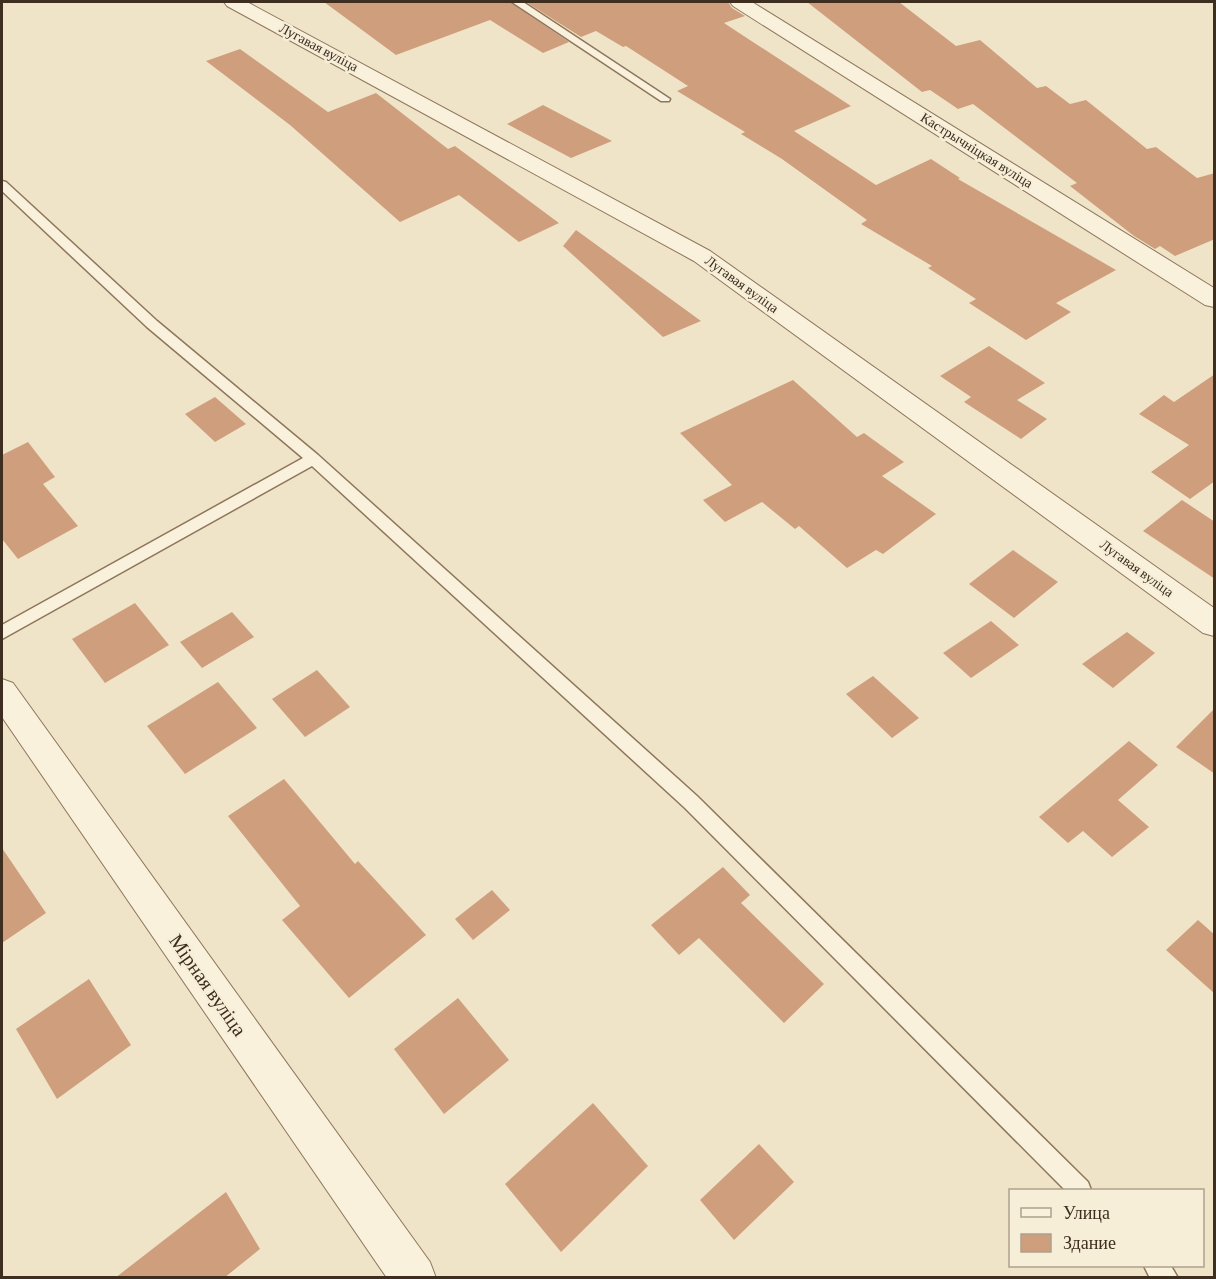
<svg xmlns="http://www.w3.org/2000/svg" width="1216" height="1279" viewBox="0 0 1216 1279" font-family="'Crimson Pro',serif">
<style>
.building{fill:#cf9f7d}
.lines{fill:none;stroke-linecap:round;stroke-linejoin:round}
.lane-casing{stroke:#8d765c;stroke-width:3}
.street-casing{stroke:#8d765c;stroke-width:2}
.lane{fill:#faf1dc;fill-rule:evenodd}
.street{fill:#faf1dc;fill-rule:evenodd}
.labels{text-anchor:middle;stroke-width:5;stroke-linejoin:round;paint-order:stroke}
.far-street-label{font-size:14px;fill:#3d2e20;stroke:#f7eed8}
.near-street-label{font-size:20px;fill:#3d2e20;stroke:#f7eed8}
</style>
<rect width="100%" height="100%" fill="#f0e4c8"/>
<g class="building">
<path d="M324 2H510L569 42 543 53 490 20 396 55Z"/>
<path d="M526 2H728L732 8 745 16 724 23 851 106 794 131 876 185 931 159 960 178 958 179 1116 270 1056 303 1071 312 1026 340 969 303 976 299 928 268 932 266 861 224 867 220 782 159 741 134 745 132 677 91 688 86 626 46 623 47 596 31 581 37Z"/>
<path d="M807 2H899L956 46 980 40 1037 88 1046 86 1070 104 1086 100 1147 149 1156 147 1197 178 1215 173V239L1175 256 1160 246 1155 249 1134 236 1070 186 1077 183 973 104 958 109 930 90 922 92Z"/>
<path d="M240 49 328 112 376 93 448 149 455 146 559 223 519 242 459 195 400 222 290 125 206 61Z"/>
<path d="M543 105 612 141 571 158 507 124Z"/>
<path d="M576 230 701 321 663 337 563 246Z"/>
<path d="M989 346 1045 383 1017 400 1047 419 1021 439 964 402 971 397 940 376Z"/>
<path d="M1215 374V481L1190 499 1151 472 1189 445 1139 414 1164 395 1174 402Z"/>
<path d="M793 380 857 437 864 433 904 462 882 476 936 514 883 554 876 550 847 568 799 526 795 529 762 502 725 522 703 500 732 485 680 433Z"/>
<path d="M215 397 246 424 215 442 185 414Z"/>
<path d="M28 442 55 477 43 484 78 526 18 559 2 539V455Z"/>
<path d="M1182 500 1215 522V579L1143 531Z"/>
<path d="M1013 550 1058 582 1014 618 969 584Z"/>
<path d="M135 603 169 645 105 683 72 639Z"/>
<path d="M232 612 254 637 202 668 180 642Z"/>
<path d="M991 621 1019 645 971 678 943 653Z"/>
<path d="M1127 632 1155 653 1113 688 1082 664Z"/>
<path d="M317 670 350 707 305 737 272 699Z"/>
<path d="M873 676 919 718 892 738 846 694Z"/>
<path d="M218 682 257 728 185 774 147 726Z"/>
<path d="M1215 708V774L1176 747Z"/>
<path d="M1129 741 1158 765 1118 800 1149 827 1112 857 1083 831 1068 843 1039 817Z"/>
<path d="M284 779 355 864 358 861 426 935 349 998 282 920 300 906 228 816Z"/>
<path d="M2 848 46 913 2 943Z"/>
<path d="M723 867 750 895 741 903 824 984 784 1023 699 938 679 955 651 925Z"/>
<path d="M492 890 510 910 473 940 455 919Z"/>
<path d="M1198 920 1215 935V994L1166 950Z"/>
<path d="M89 979 131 1045 57 1099 16 1029Z"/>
<path d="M458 998 509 1060 444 1114 394 1049Z"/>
<path d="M593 1103 648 1166 561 1252 505 1184Z"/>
<path d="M759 1144 794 1182 734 1240 700 1200Z"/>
<path d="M226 1192 260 1249 224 1278H115Z"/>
</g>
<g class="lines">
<defs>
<g id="lane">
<path d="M512 2H523L670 99 669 101H661Z"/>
<path d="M2 181 6 182 157 321 318 455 697 796 1088 1182 1091 1190H1065L685 808 312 466 2 639V625L303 458 147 327 2 191Z"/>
<path d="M1144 1266H1171L1178 1278H1150Z"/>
</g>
<g id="street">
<path d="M224 2H247L710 251 1214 608V636L1203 633 694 261 227 6Z"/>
<path d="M730 2H752L1214 288V307L1205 305 733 6Z"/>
<path d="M2 679 13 683 430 1262 436 1278H387L2 717Z"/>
</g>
</defs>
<use href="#lane" class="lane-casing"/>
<use href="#street" class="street-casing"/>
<use href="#lane" class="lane"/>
<use href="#street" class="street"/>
</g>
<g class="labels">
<g class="far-street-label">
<text transform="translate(319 47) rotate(28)" y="5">Лугавая вуліца</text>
<text transform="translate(977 150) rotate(32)" y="5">Кастрычніцкая вуліца</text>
<text transform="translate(742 284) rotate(36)" y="5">Лугавая вуліца</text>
<text transform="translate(1137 568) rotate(36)" y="5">Лугавая вуліца</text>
</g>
<g class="near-street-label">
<text transform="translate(208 985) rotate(55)" y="7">Мірная вуліца</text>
</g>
</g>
<rect width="1216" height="1279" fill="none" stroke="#3d2e20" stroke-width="6"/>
<rect x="1009" y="1189" width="195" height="78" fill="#f7eed8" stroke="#ada18e" stroke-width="1.5"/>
<rect x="1021" y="1208" width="30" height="9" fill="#faf1dc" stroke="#ada18e" stroke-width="1.5"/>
<text x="1063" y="1219" font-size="18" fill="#3d2e20">Улица</text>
<rect x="1021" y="1234" width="30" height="18" fill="#cf9f7d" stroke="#ada18e" stroke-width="1.5"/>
<text x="1063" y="1249" font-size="18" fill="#3d2e20">Здание</text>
</svg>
